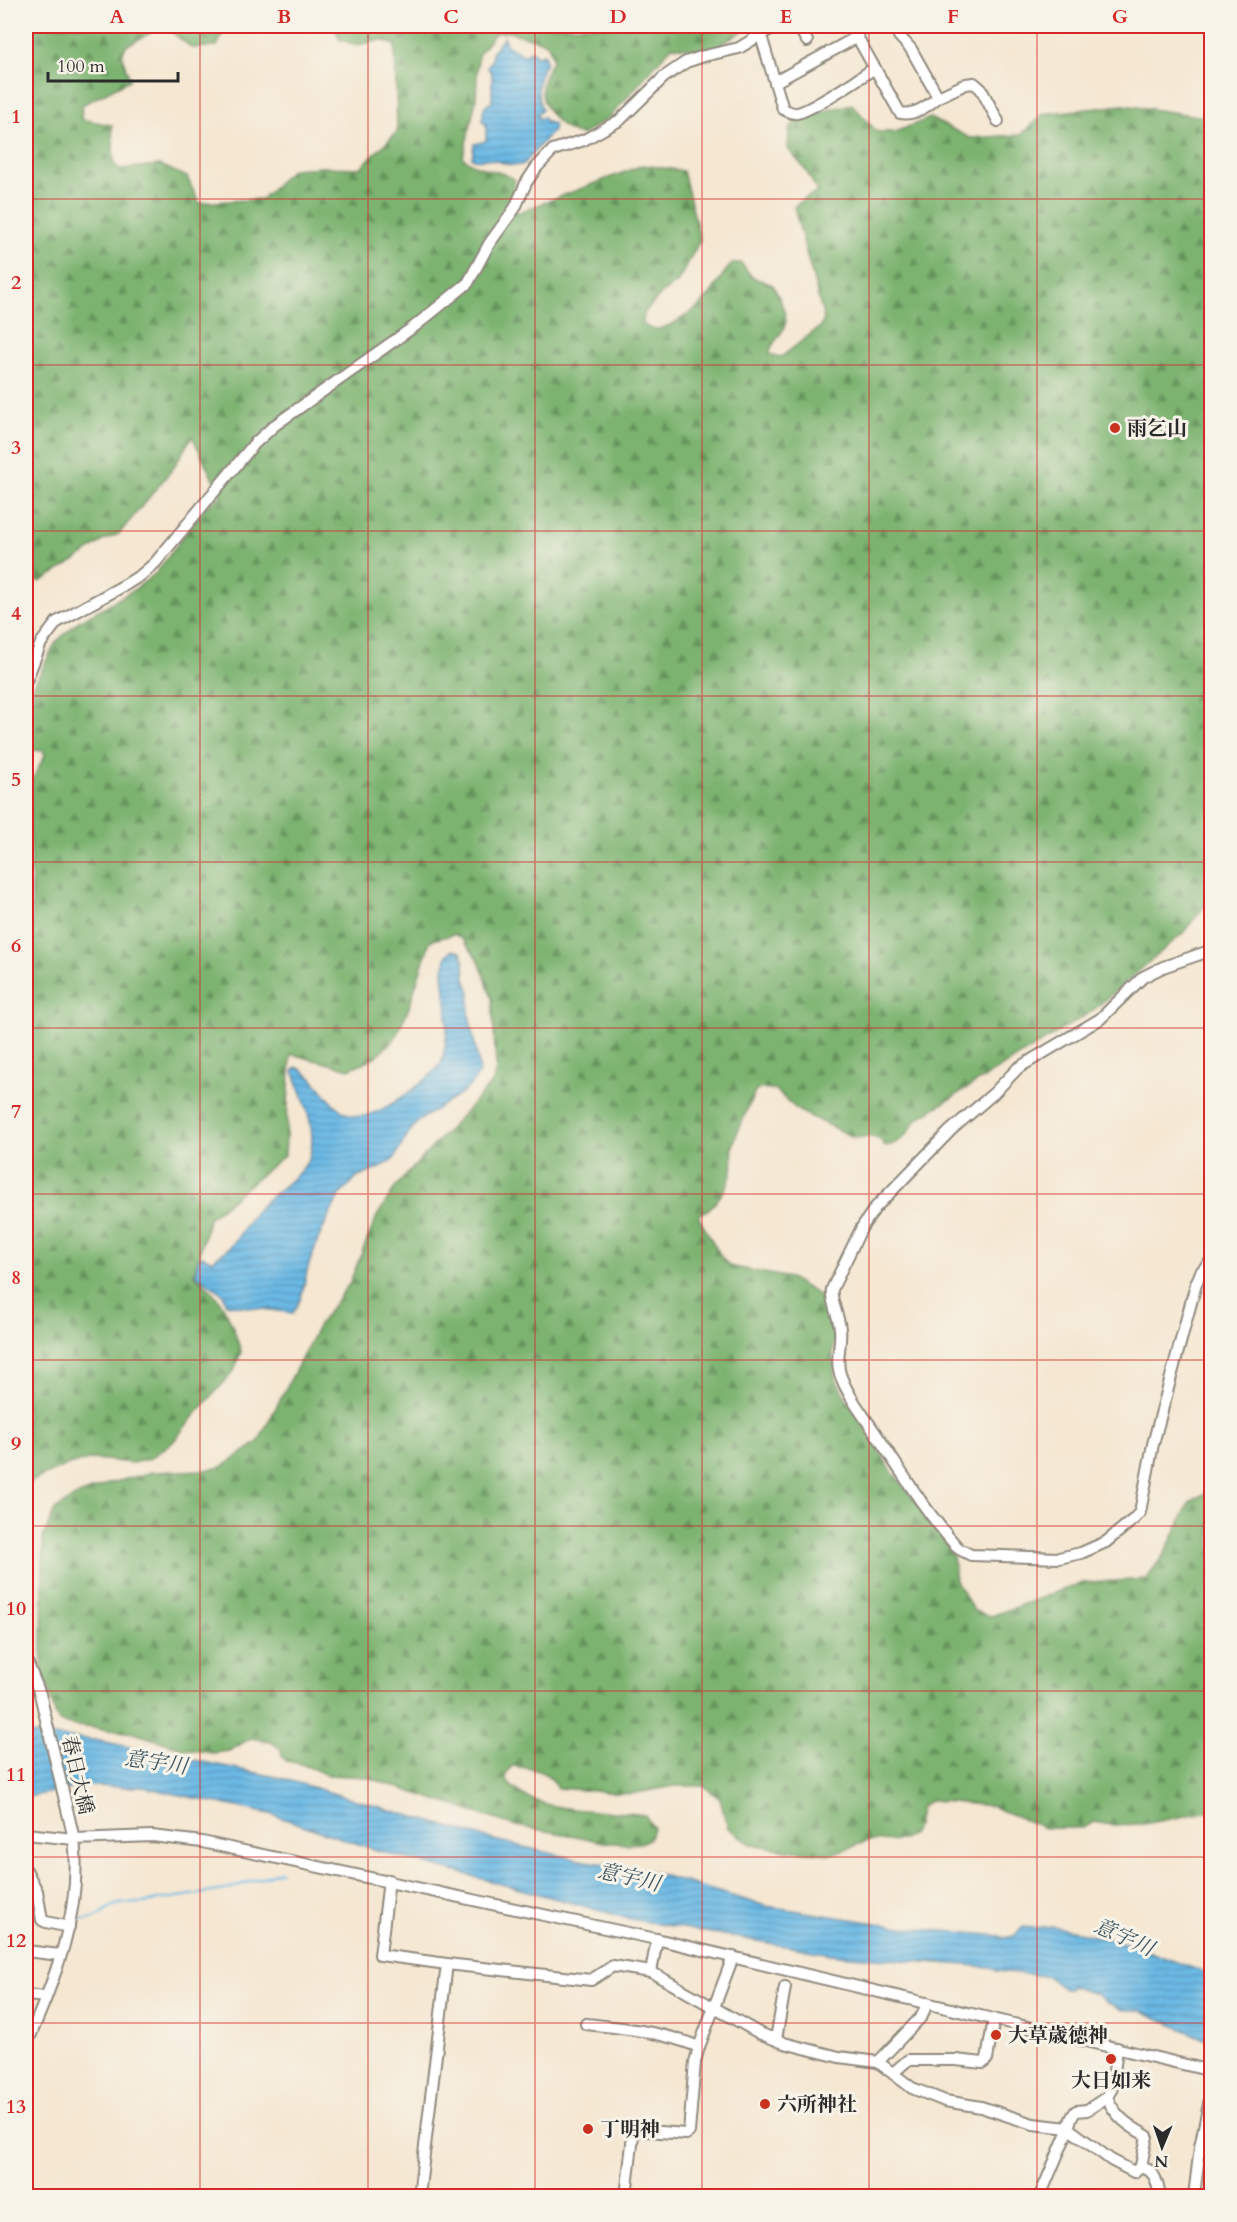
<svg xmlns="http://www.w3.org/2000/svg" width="1237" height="2222" viewBox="0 0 1237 2222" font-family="Cardo,'Noto Serif JP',serif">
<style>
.forest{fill:url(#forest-firs);stroke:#536f4e;stroke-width:1.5}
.water{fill:url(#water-rules);stroke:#4b7288;stroke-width:1.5}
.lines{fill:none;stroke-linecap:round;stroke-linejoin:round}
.stream{stroke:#6bb9e5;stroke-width:2}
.minor-casing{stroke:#90897e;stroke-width:14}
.minor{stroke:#fff;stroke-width:10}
.grid{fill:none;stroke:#d62828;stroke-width:1.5;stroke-opacity:0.55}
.poi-dot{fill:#c8321e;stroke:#f7f3e8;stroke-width:2}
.labels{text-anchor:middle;stroke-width:6;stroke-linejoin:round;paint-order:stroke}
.poi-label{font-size:20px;font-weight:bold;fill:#2b2b2b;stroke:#f7f3e8;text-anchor:start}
.street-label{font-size:20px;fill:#2b2b2b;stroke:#f7f3e8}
.water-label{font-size:21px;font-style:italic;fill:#3e5663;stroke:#f7f3e8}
.neatline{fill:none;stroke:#d62828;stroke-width:2}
.grid-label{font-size:20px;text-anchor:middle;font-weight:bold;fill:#d62828}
</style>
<defs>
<pattern id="forest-firs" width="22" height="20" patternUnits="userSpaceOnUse" patternTransform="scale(1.5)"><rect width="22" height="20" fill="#7bb370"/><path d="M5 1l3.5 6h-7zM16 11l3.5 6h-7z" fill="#65925c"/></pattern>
<pattern id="water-rules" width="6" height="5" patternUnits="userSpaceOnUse" patternTransform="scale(1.5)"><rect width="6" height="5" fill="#6bb9e5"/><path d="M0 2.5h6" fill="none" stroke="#5897ba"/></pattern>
</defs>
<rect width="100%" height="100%" fill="#f7f3e8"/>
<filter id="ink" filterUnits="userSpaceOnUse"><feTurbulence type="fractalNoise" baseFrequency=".0167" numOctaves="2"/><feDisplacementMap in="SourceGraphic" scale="12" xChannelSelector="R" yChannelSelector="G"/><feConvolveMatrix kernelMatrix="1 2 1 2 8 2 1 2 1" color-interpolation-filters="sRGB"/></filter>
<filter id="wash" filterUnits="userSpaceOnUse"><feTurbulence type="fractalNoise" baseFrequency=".008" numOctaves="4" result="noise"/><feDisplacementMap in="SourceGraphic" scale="24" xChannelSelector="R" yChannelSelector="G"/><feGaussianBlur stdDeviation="1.35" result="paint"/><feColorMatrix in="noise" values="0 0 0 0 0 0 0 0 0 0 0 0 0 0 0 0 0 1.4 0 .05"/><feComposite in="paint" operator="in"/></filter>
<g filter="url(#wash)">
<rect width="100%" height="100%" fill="#f5e7d2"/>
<g class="forest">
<path d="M26 26H163L126 46 122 55 130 80 82 105 81 119 112 125 114 164 120 169 160 165 187 177 199 203 262 199 292 169 322 167 360 168 397 132 395 45 382 40 357 45 340 40 334 26H752L709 52 672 46 611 116 582 135C565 133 544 112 542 94 540 82 548 69 553 59L547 43 510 32 495 33 478 55 476 100 463 157C477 172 499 168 515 180L510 206 517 213 643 165 683 171 700 240 677 283 664 291 644 313 643 324C647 327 650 329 656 329 669 329 700 308 708 297 717 286 722 273 733 263H741L752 277 773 285C777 295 789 314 785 325 781 337 772 341 769 354L781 357 821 326 824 319 794 207 804 199 818 192 805 169 788 149 789 131 797 118 852 104 877 132H895L930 118 970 138 1021 135 1043 114 1124 105 1211 118V898L1183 933 1091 1012 917 1119C908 1133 901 1145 884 1146L881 1140 869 1136 855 1138 799 1111 775 1090 761 1088 755 1092C748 1108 740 1124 735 1139 730 1151 734 1160 732 1171 729 1186 713 1210 700 1214L699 1218 722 1258 729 1266 790 1278 827 1300 836 1330 833 1354 835 1376 842 1391 893 1473 932 1522 953 1556 956 1581 974 1611 991 1616 1082 1583 1146 1579 1165 1553 1189 1503 1211 1489V1811L1144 1824 1110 1825 1095 1822 1083 1828H1045L991 1806 932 1800 921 1806 917 1825 913 1833 902 1840 868 1841 831 1854 787 1850 751 1844 728 1828 720 1799 704 1786H675L631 1794 558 1788C549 1770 530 1768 512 1766L507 1772 506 1779C528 1816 608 1809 645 1815L653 1828 649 1840 642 1843 626 1844 603 1842 576 1836 516 1826 366 1777 328 1775 301 1764 286 1761 282 1757 281 1749 271 1742 251 1738 229 1751 213 1753 185 1749 134 1733 70 1725 62 1723 56 1717 42 1668 43 1537 55 1510 76 1496 108 1484 152 1472 205 1470 222 1467 258 1442 320 1323 349 1284 377 1216 396 1186 493 1082 496 1068 492 998 479 961 462 939 454 934 430 941 408 1010 394 1040 374 1058 349 1069 291 1054 285 1155 209 1218 194 1275C223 1297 231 1318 241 1352L234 1371 194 1416 173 1442 149 1459 132 1463 95 1459 69 1464 32 1481 26 1489V995L33 940 29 786 45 755 43 751 32 750 28 743 34 685 56 642 79 621 132 591 156 573 205 507 221 496 192 436 174 467 119 534 104 540 76 560 40 582 26 577Z"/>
<path d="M164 26H226L217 46 192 48Z"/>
</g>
<g class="water">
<path d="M504 37 506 45 523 55 532 51 537 56 544 54 546 62C537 79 535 92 542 110L537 114 539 119 543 117 546 122 554 124 553 130 524 164C510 169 499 159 486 159 480 159 478 161 472 158L474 144 486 141V124L482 122 484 107 492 102V73L487 67 492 60V53Z"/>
<path d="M453 950 461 952 464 961 465 979 470 992 469 1014 480 1071 474 1081 464 1092 418 1121 408 1134 394 1159 380 1168 356 1178 339 1196 319 1237 308 1267 301 1298 293 1313 226 1304 223 1294 196 1275 197 1261 202 1256 213 1261C218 1255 225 1252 231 1246 240 1236 246 1223 255 1212 269 1196 289 1185 303 1168 324 1144 303 1096 293 1071L296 1067C319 1077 326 1105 350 1115 362 1120 379 1111 390 1105 404 1096 430 1079 440 1065 442 1062 443 1056 444 1052 450 1025 446 1001 443 974 447 963 442 957 453 950Z"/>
<path d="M29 1734 95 1740 281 1778 486 1838 580 1860 647 1871 766 1906 909 1928 1001 1936 1003 1938 1014 1936 1023 1927 1035 1928 1053 1926 1129 1944 1211 1975V2042L1140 2010H1123L1106 2002 1096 1994 1070 1986 1069 1989H1064L1047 1976 997 1971 991 1967 837 1955 631 1919 379 1851 270 1814 143 1787 83 1786 26 1797V1735Z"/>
</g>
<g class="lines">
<path class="stream" d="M80 1919C102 1921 102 1908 119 1904 133 1902 145 1905 158 1900L225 1890 281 1871"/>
</g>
</g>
<g filter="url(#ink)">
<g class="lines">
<defs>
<g id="minor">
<path d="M798 26 807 41"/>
<path d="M851 26 900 113C913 116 928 106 938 97"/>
<path d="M895 26 899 36 911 49 938 97 966 84 974 83 981 89 998 121"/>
<path d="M761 36 783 109C788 111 792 114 797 113 811 111 859 78 875 68"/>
<path d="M775 82 857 37"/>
<path d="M26 681 41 643 57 622 125 585 141 575 155 563 254 444 275 425 415 326 468 283 489 244 515 208 526 183 536 168 553 150 584 140 620 120 664 77 686 62 704 56 739 48 775 26"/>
<path d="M1212 950 1163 967 1143 977 1100 1019 1018 1068 994 1093 951 1130 875 1208 862 1227 832 1289C830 1301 839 1316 840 1329 842 1344 835 1359 840 1374 848 1397 865 1417 878 1437 903 1475 928 1515 959 1549L971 1555 1059 1558 1081 1553 1106 1542 1134 1519 1140 1512 1153 1444 1196 1284 1201 1272 1212 1260"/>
<path d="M26 1659 40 1694 74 1839C83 1912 54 1980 26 2046"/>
<path d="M26 1834 74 1839 152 1836 202 1842 656 1939 1212 2071"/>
<path d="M26 1870 37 1891 42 1920 46 1922 69 1927"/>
<path d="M389 1880 380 1955 447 1964 419 2196"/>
<path d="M26 1951 60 1955"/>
<path d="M447 1964 591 1980 613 1966 651 1972 657 1939"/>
<path d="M651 1972 759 2033 784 2043 839 2057 878 2062 912 2088 945 2101 981 2107 1033 2124 1068 2128 1111 2160 1134 2172 1141 2166 1147 2136C1129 2126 1115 2117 1107 2097L1087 2110 1076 2111C1071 2117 1069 2123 1068 2130L1040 2196"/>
<path d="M26 1995 46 1997"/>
<path d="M586 2024C625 2028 663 2032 699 2047"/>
<path d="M776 2039 785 1987"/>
<path d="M878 2062 922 2016 927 2003"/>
<path d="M894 2072 908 2060H956L983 2063 987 2059 994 2019"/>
<path d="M1107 2097 1112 2088 1117 2048"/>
<path d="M1141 2166C1156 2171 1157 2183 1160 2196"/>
<path d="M626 2196 633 2135 635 2130 686 2134 689 2132 695 2062 699 2047 733 1957"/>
<path d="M1194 2196 1200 2147 1212 2089"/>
</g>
</defs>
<use href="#minor" class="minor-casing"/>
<use href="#minor" class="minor"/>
</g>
</g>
<path class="grid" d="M200 26V2196M368 26V2196M535 26V2196M702 26V2196M869 26V2196M1037 26V2196M26 199H1212M26 365H1212M26 531H1212M26 696H1212M26 862H1212M26 1028H1212M26 1194H1212M26 1360H1212M26 1526H1212M26 1691H1212M26 1857H1212M26 2023H1212"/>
<g class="poi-dot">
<circle cx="1115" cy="428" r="6"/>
<circle cx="996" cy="2035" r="6"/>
<circle cx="1111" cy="2059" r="6"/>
<circle cx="765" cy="2104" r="6"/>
<circle cx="588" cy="2129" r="6"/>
</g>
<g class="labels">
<g class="poi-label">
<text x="1127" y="435">雨乞山</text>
<text x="1008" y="2042">大草歳徳神</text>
<text x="1111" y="2087" text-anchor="middle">大日如来</text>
<text x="777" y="2111">六所神社</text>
<text x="600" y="2136">丁明神</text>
</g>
<g class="street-label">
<text transform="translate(78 1775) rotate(77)" y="7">春日大橋</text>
</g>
<g class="water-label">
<text transform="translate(156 1762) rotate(8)" y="7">意宇川</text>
<text transform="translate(629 1877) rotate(13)" y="7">意宇川</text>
<text transform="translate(1124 1937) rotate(24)" y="7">意宇川</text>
</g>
</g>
<rect width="1237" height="2222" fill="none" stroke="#f7f3e8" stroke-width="66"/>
<g transform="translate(1162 2147) rotate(182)" stroke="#f7f3e8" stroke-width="4.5" paint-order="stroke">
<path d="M0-4.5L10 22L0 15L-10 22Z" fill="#2b2b2b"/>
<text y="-9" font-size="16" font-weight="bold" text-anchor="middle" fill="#2b2b2b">N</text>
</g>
<path d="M48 72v9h130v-9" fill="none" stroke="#2b2b2b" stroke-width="3"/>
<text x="57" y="72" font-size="18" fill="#2b2b2b" stroke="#f7f3e8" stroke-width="4.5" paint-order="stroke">100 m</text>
<rect x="33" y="33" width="1171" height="2156" class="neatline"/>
<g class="grid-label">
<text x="117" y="23">A</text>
<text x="284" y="23">B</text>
<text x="451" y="23">C</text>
<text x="618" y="23">D</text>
<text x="786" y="23">E</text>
<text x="953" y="23">F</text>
<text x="1120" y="23">G</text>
<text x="16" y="123">1</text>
<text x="16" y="289">2</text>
<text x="16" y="454">3</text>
<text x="16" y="620">4</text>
<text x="16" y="786">5</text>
<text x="16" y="952">6</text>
<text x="16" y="1118">7</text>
<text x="16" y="1284">8</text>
<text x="16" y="1450">9</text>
<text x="16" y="1615">10</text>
<text x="16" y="1781">11</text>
<text x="16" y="1947">12</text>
<text x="16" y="2113">13</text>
</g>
</svg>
